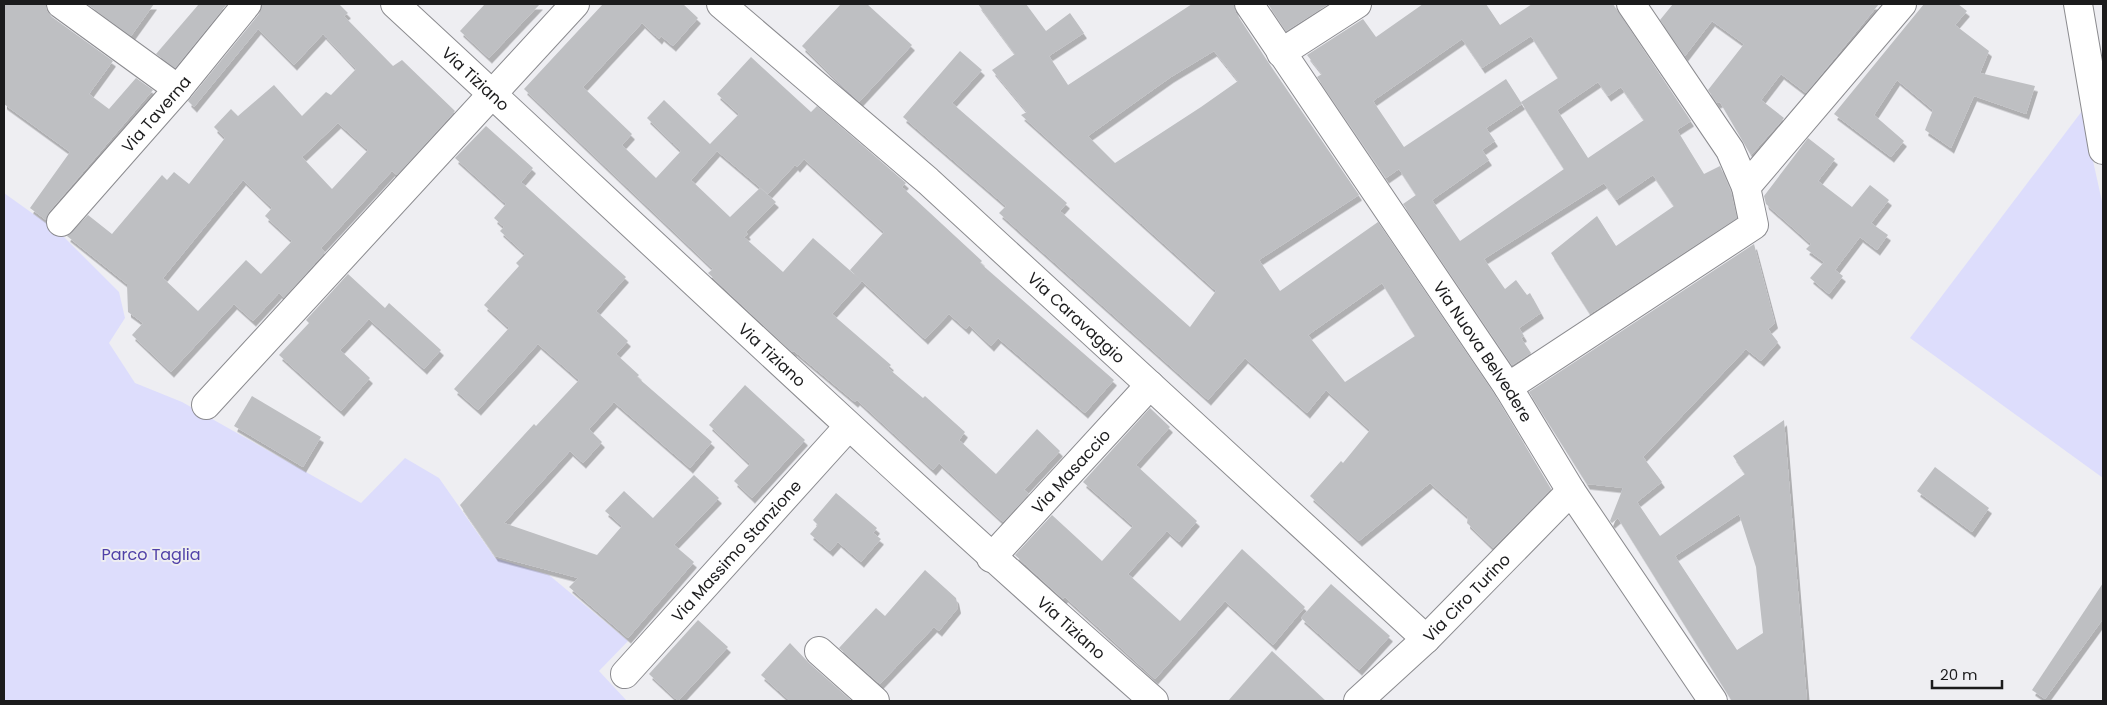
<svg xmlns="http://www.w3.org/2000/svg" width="2107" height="705" viewBox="0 0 2107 705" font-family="Poppins,sans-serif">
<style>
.green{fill:#ddddfc}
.building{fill:#bebfc2;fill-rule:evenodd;filter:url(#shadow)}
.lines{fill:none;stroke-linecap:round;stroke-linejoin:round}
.minor-casing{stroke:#8b8b8f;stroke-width:30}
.minor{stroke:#fff;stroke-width:28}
.labels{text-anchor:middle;stroke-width:4;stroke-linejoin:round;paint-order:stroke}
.street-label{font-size:16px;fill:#1b1b1c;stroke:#eeeef2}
.park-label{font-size:16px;fill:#5041a8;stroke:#eeeef2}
</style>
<defs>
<filter id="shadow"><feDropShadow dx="3" dy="5.5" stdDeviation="0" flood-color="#0004"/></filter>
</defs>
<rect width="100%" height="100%" fill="#eeeef2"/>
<g class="green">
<path d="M2082 111 2103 206V478L1910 338Z"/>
<path d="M4 193 60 233 119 292 125 318 109 343 135 383 182 402 361 503 405 458 439 478 495 558 549 575 628 641 599 671 627 701H4Z"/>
</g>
<g class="building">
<path d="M4 4H46L47 11 52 17 113 61 89 94 109 109 136 78 153 90 49 212 46 220 30 208 70 152 4 104Z"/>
<path d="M87 4H154L131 36Z"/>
<path d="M199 4H227L175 68 156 54Z"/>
<path d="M262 4H339L348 13 344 16 393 66 402 60 455 111 397 175 392 171 321 248 325 252 284 298 279 293 253 321 234 304 171 372 132 335 143 323 128 312 127 284 67 236 88 215 112 234 162 175 167 180 174 172 189 184 225 138 214 127 231 109 238 116 274 85 302 116 326 92 331 95 356 69 323 34 294 65 258 29 194 107 188 101 259 14ZM338 123 368 150 332 189 302 157ZM243 180 272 208 265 216 292 241 261 274 246 260 198 311 163 278Z"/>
<path d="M485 4H540L489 58 460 31Z"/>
<path d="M603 4H683L698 18 673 46 661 36 659 39 642 23 583 87 632 134 622 145 656 178 681 151 647 118 664 100 710 144 739 114 717 94 751 57 811 112 817 106 906 183 902 187 982 261 980 263 1114 380 1085 413 998 338 991 346 969 325 966 329 949 314 925 339 862 281 832 314 891 365 888 368 923 398 925 396 965 432 959 440 996 474 1037 429 1060 451 1024 490 1029 494 1003 522 939 463 933 470 857 400 855 402 794 351 792 352 708 273 713 269 524 89ZM717 151 768 194 795 165 797 167 804 159 884 232 850 270 862 281 813 238 783 272 744 237 748 234 746 232 776 202 760 188 730 217 691 180Z"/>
<path d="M841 4H867L912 45 859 102 802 46Z"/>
<path d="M978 4H1026L1046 31 1070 13 1084 33 1049 56 1068 85 1192 4H1234L1236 13 1268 62 1359 195 1259 260 1280 291 1378 222 1495 395 1551 489 1493 548 1467 523 1468 517 1430 483 1359 541 1310 496 1341 461 1343 463 1370 430 1326 390 1307 413 1245 358 1208 400 999 213 1006 206 903 117 960 51 982 70 952 103 1067 203 1060 211 1190 327 1216 291 1021 115 1027 112 992 70 1015 54ZM1214 51 1238 81 1201 107 1115 163 1088 136 1171 77ZM1382 283 1415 336 1345 382 1308 335Z"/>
<path d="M1268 4H1329L1286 31Z"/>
<path d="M1423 4H1486L1500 25 1532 4H1613L1691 121 1677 130 1704 174 1720 166 1731 192 1737 218 1590 314 1551 253 1597 216 1616 246 1674 206 1653 175 1616 200 1604 183 1484 259 1505 289 1516 280 1527 295 1530 293 1541 313 1519 328 1524 336 1521 338 1531 353 1512 365 1403 204 1416 195 1399 169 1386 178 1317 77 1322 74 1307 55 1363 19 1376 37ZM1531 36 1558 78 1521 102 1564 169 1460 241 1432 200 1489 160 1482 150 1495 141 1486 128 1522 104 1506 79 1404 147 1373 101 1462 39 1482 68ZM1598 82 1608 96 1621 87 1644 120 1588 158 1557 110Z"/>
<path d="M1673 4H1879L1806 93 1781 74 1761 100 1784 118 1751 155 1720 102 1717 103 1708 90 1744 44 1712 21 1685 56 1660 20Z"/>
<path d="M1924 4H1958L1967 11 1955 25 1989 51 1980 73 2035 86 2026 114 1974 96 1951 148 1925 130 1933 110 1897 80 1874 115 1904 141 1891 157 1834 114Z"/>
<path d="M486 126 533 168 521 182 626 277 596 311 628 341 616 354 639 375 637 377 712 442 690 468 614 402 589 429 602 442 583 463 570 451 504 523 597 555 622 526 605 511 624 491 653 518 694 475 719 498 674 545 694 562 628 638 569 587 578 578 495 556 460 505 534 424 536 426 579 380 538 344 478 410 454 389 509 328 484 305 519 266 516 263 525 254 500 231 504 227 494 218 506 204 455 158Z"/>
<path d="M1808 138 1835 159 1818 181 1852 207 1870 185 1889 200 1871 223 1888 235 1877 250 1860 237 1835 270 1831 267 1843 276 1829 294 1810 278 1824 262 1806 249 1811 244 1766 204 1764 196Z"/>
<path d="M1754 244 1775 323 1768 329 1778 342 1761 361 1746 349 1643 457 1662 482 1637 502 1660 536 1745 474 1733 456 1784 420 1807 701H1732L1618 518 1612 523 1610 521 1623 488 1587 484 1529 392ZM1739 514 1756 567 1763 633 1737 650 1675 556Z"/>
<path d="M348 274 385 308 389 303 441 350 424 369 369 319 340 350 370 378 341 411 279 355 309 323 306 320Z"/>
<path d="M745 385 805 440 752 498 734 481 750 464 709 425Z"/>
<path d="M252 396 321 437 303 467 234 426Z"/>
<path d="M1150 408 1170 427 1136 465 1197 521 1179 542 1167 531 1128 574 1180 621 1242 549 1305 607 1273 645 1225 601 1155 679 1065 597 1063 599 1015 555 1052 515 1102 561 1133 526 1083 482Z"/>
<path d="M1935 467 1989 508 1972 532 1917 491Z"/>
<path d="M836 493 877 528 873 533 881 539 861 562 838 542 830 551 810 534 818 525 813 520Z"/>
<path d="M925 570 956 598 958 608 939 631 934 627 880 684 839 648 876 608 885 616Z"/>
<path d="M2103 583V619L2045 699 2032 690Z"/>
<path d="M1331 584 1390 636 1359 670 1301 618Z"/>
<path d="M698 620 728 647 678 701 649 674Z"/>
<path d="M790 643 809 663 852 701H790L761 675Z"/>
<path d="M1272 651 1326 701H1228Z"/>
</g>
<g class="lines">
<defs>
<g id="minor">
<path d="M61 4 178 89"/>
<path id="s1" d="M395 4C647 237 896 474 1154 701"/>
<path id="s2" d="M721 4 928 181 1426 639"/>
<path id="s3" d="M1249 4 1508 387 1571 491 1713 701"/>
<path d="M2078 4 2103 150"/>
<path d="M1281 53 1357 4"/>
<path d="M1746 187 1902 4"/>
<path id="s4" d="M61 222 178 89 247 4"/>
<path d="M1508 387 1754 225 1746 187 1730 150 1631 4"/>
<path d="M206 405 575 4"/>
<path id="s5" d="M991 558 1150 385"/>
<path d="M819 651 875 701"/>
<path id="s6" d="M625 674 848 427"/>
<path id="s7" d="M1358 701 1426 639 1571 491"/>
</g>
</defs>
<use href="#minor" class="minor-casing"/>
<use href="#minor" class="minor"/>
</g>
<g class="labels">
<g class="street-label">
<text dy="6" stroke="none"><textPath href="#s1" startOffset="110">Via Tiziano</textPath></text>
<text dy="6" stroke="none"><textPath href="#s4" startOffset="144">Via Taverna</textPath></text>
<text dy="6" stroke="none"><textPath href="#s2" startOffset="474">Via Caravaggio</textPath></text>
<text dy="6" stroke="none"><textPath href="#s3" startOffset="419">Via Nuova Belvedere</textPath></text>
<text dy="6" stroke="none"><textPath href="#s1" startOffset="515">Via Tiziano</textPath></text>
<text dy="6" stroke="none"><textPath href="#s5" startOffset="118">Via Masaccio</textPath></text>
<text dy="6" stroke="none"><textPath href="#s6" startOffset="166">Via Massimo Stanzione</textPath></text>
<text dy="6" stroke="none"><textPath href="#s7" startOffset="150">Via Ciro Turino</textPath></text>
<text dy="6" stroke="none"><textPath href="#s1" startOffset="920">Via Tiziano</textPath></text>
</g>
<g class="park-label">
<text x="151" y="560">Parco Taglia</text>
</g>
</g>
<rect width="2107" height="705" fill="none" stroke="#1b1b1c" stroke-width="10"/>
<path d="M1932 680v8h70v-8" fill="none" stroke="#1b1b1c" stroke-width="2.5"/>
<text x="1940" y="680" font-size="15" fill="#1b1b1c" stroke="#eeeef2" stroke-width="4" paint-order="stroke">20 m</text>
</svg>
